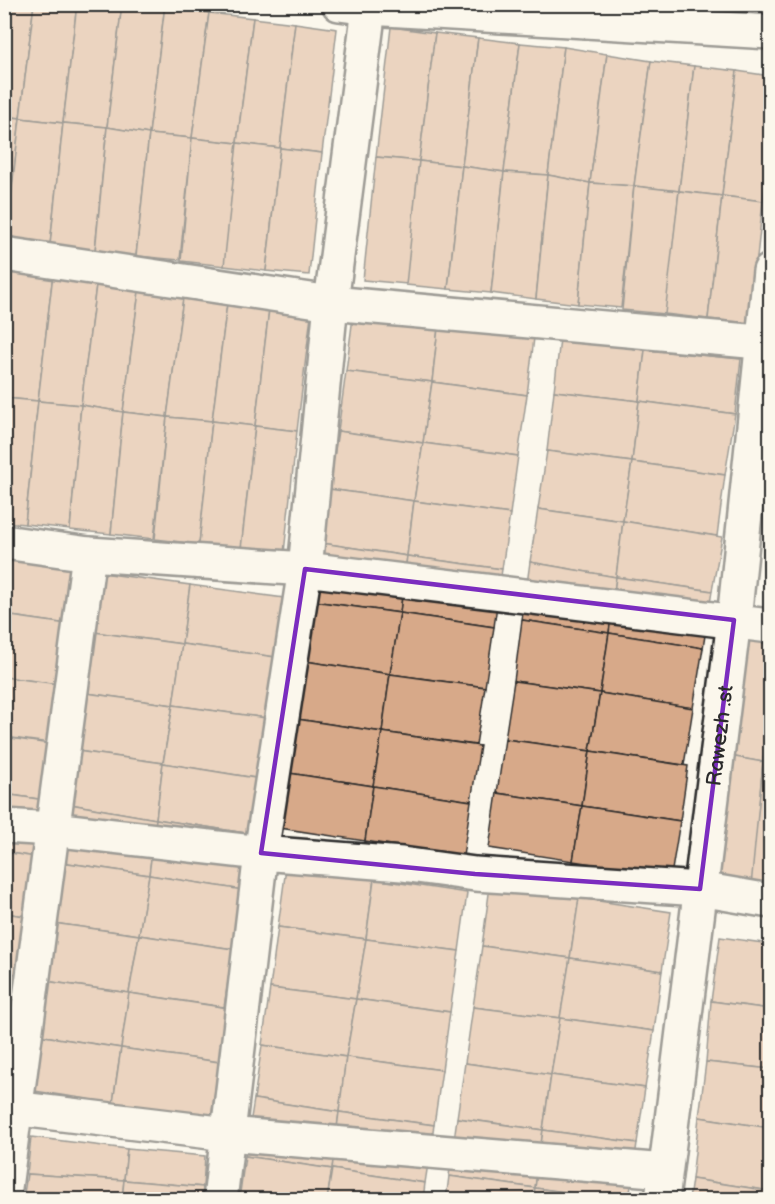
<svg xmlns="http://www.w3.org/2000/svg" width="775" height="1204" viewBox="0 0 775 1204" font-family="'Balsamiq Sans',sans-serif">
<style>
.building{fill:#d7a989;stroke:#2b2b2b;stroke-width:1.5}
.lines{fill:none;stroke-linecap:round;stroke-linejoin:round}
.minor-casing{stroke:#2b2b2b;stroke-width:38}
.minor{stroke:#fbf7ec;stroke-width:33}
.marked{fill:none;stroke:#7b2cbf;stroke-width:4.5;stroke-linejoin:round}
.labels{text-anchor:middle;stroke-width:4.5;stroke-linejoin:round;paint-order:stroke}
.street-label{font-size:21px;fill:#2b2b2b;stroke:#fbf7ec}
</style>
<rect width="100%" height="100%" fill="#fbf7ec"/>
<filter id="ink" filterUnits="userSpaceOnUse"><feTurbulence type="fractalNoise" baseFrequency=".0167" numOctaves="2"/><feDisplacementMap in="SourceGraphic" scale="12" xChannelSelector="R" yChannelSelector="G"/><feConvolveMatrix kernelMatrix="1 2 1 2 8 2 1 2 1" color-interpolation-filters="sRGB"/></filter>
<g filter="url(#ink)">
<g class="building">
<path d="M4 4H34L20 118 4 116Z"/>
<path d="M34 4H77L63 123 20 118Z"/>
<path d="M77 4H122L107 127 63 123Z"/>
<path d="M122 4 165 5 149 134 107 127Z"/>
<path d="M165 5 209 13 192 138 149 134Z"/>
<path d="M209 13 253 18 237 143 192 138Z"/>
<path d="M253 18 295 23 280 148 237 143Z"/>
<path d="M295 23 337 29 322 153 280 148Z"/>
<path d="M391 27 435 33 419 161 376 157Z"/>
<path d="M435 33 478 38 462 166 419 161Z"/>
<path d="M478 38 520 43 504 172 462 166Z"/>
<path d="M520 43 564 47 548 175 504 172Z"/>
<path d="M564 47 607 54 590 183 548 175Z"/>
<path d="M607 54 651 61 634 186 590 183Z"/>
<path d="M651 61 694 66 679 191 634 186Z"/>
<path d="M694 66 737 71 722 196 679 191Z"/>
<path d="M737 71 770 76V143L763 201 722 196Z"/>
<path d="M4 116 20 118 6 241H4Z"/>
<path d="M20 118 63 123 50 245 6 241Z"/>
<path d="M63 123 107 127 95 250 50 245Z"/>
<path d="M107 127 149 134 136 256 95 252Z"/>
<path d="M149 134 192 138 180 260 136 256Z"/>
<path d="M192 138 237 143 225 266 181 261Z"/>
<path d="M237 143 280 148 266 271 224 266Z"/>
<path d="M280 148 322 153 309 275 266 271Z"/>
<path d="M376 157 419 161 407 284 363 280Z"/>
<path d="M419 161 462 166 448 289 406 285Z"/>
<path d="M462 166 504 172 491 293 448 289Z"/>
<path d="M504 172 548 175 536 299 491 293Z"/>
<path d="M548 175 590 183 578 304 536 299Z"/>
<path d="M590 183 634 186 621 308 578 304Z"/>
<path d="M634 186 679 191 666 314 622 310Z"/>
<path d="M679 191 722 196 708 319 665 314Z"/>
<path d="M722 196 763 201 750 323 708 319Z"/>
<path d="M4 267 11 268 4 321Z"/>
<path d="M11 268 53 274 38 401 4 398V321Z"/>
<path d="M53 274 97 277 81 405 38 401Z"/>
<path d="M97 277 140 284 123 412 81 405Z"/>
<path d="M140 284 184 291 167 417 123 412Z"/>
<path d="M184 291 228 296 212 421 167 417Z"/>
<path d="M228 296 270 301 255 426 212 421Z"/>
<path d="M270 301 312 307 297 431 255 426Z"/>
<path d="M353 317 438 328 432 382 346 371Z"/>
<path d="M438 328 534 338 527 395 432 382Z"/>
<path d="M560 339 645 350 639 401 554 391Z"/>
<path d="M645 350 741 359 735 414 639 401Z"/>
<path d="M346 371 432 382 423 443 338 431Z"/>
<path d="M432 382 527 395 518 456 423 443Z"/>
<path d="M554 391 639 401 632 462 547 451Z"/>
<path d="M4 398 38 401 25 524 4 522Z"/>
<path d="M38 401 81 405 70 529 25 524Z"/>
<path d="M639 401 735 414 725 475 632 462Z"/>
<path d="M81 405 123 412 111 534 70 530Z"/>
<path d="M123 412 167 417 154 539 111 534Z"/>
<path d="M167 417 212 421 199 544 155 539Z"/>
<path d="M212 421 255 426 241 549 199 544Z"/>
<path d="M255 426 297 431 284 553 241 549Z"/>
<path d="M338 431 423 443 414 501 329 489Z"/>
<path d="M423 443 518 456 510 514 414 501Z"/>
<path d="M547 451 632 462 623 521 538 509Z"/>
<path d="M632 462 725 475 717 536 623 521Z"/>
<path d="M329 489 414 501 407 556 322 543Z"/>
<path d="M414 501 510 514 502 569 407 556Z"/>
<path d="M538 509 623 521 616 577 530 562Z"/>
<path d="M623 521 722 537 712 591 616 577Z"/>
<path d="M322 543 407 556 400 613 313 601Z"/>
<path d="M4 555 76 566 67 624 4 615Z"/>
<path d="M407 556 502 569 494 627 400 613Z"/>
<path d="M530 562 616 577 609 633 522 620Z"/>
<path d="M102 573 190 585 182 644 94 632Z"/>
<path d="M616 577 712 591 703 648 609 633Z"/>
<path d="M190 585 284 598 275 657 182 644Z"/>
<path d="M313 601 400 613 390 674 305 661Z"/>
<path d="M400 613 494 627 485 687 390 674Z"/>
<path d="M4 615 67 624 58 684 4 677Z"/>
<path d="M522 620 609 633 600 693 514 681Z"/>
<path d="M94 632 182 644 173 705 86 693Z"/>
<path d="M736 632 770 638V700L763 762 724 755Z"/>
<path d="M609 633 703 648 693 708 600 693Z"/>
<path d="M182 644 275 657 266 718 173 705Z"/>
<path d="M305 661 390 674 382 732 297 719Z"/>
<path d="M390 674 485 687 476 745 382 732Z"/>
<path d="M4 677 58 684 50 743 4 737Z"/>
<path d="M514 681 600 693 590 751 505 739Z"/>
<path d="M86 693 173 705 163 763 77 751Z"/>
<path d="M600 693 693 708 684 765 590 751Z"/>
<path d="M770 700V762H763Z"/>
<path d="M173 705 266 718 256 778 163 763Z"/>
<path d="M297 719 382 732 373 786 289 773Z"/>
<path d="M382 732 480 746 471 801 373 786Z"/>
<path d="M4 737 56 745 45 800 4 794Z"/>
<path d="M505 739 590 751 582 806 497 793Z"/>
<path d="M77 751 163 763 156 819 70 804Z"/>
<path d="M590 751 688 766 680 821 582 806Z"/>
<path d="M724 755 763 762 752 885 708 880Z"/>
<path d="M763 762H770V888L751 886Z"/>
<path d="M163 763 261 779 251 834 156 819Z"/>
<path d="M289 773 373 786 365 841 280 828Z"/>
<path d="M373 786 471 801 463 856 365 841Z"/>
<path d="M497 793 582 806 573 861 489 848Z"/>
<path d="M4 794 45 800 35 857 4 852Z"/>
<path d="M70 804 156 819 149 875 61 862Z"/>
<path d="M582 806 680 821 671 876 573 861Z"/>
<path d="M156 819 251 834 243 890 149 875Z"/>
<path d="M4 852 35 857 25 916 4 913Z"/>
<path d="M61 862 149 875 139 935 53 923Z"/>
<path d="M286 868 374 879 366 939 278 927Z"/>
<path d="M149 875 243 890 233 949 139 935Z"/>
<path d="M374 879 467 893 459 951 366 939Z"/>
<path d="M490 886 579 898 570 958 482 946Z"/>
<path d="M579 898 671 912 662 971 570 958Z"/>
<path d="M4 913 25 916 16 974 4 972Z"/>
<path d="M53 923 139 935 129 993 45 981Z"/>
<path d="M278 927 366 939 356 999 270 988Z"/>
<path d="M139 935 233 949 224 1007 129 993Z"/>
<path d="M720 937 770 944V1009L711 1001Z"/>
<path d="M366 939 459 951 450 1012 356 999Z"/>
<path d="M482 946 570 958 560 1018 473 1007Z"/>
<path d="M570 958 662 971 654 1031 560 1018Z"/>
<path d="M4 972 21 975 12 1030 4 1029Z"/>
<path d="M45 981 129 993 121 1048 37 1035Z"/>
<path d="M270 988 356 999 346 1057 262 1045Z"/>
<path d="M129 993 228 1008 219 1062 121 1048Z"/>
<path d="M356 999 450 1012 442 1070 346 1057Z"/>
<path d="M711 1001 770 1009V1069L706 1062Z"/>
<path d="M473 1007 560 1018 551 1075 465 1063Z"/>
<path d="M560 1018 654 1031 645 1088 551 1075Z"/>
<path d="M37 1035 121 1048 113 1103 28 1090Z"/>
<path d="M262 1045 346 1057 339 1112 254 1099Z"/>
<path d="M121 1048 219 1062 211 1118 113 1103Z"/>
<path d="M346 1057 442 1070 434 1125 339 1112Z"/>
<path d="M706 1062 770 1069V1128L699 1117Z"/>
<path d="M465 1063 551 1075 543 1130 457 1118Z"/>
<path d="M551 1075 645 1088 637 1143 543 1130Z"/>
<path d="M254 1099 339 1112 332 1169 245 1156Z"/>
<path d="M339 1112 434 1125 425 1183 332 1169Z"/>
<path d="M699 1117 770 1128V1191L692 1179Z"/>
<path d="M457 1118 543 1130 535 1188 449 1176Z"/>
<path d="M543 1130 637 1143 629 1200 535 1188Z"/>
<path d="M31 1137 127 1149 124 1180 27 1174Z"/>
<path d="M127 1149 205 1156 203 1187 124 1180Z"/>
<path d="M245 1156 332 1169 327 1200H239Z"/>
<path d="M332 1169 425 1183 423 1200H327Z"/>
<path d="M27 1174 124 1180 122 1200H23Z"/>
<path d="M449 1176 535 1188 533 1200H446Z"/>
<path d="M692 1179 770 1191V1200H689Z"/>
<path d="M124 1180 203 1187 202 1200H122Z"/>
<path d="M535 1188 619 1200H533Z"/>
</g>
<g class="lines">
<defs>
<g id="minor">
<path d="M339 4 369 8 770 32"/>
<path d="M4 254 331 303 770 343"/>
<path d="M4 542 89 554 305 569 770 626"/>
<path d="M4 826 52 829 261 853 402 864 475 874 700 889 770 901"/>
<path d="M4 1107 227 1134 665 1171"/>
<path d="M4 1195 89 554"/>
<path d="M220 1200 261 853 305 569 331 303 369 8"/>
<path id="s1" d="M662 1200 734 620 770 271"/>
</g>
</defs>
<use href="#minor" class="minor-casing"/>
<use href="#minor" class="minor"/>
</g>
</g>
<path d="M0 0H775V1204H0ZM305 569 734 620 700 889 475 874 261 853Z" fill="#fbf7ec" fill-opacity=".55" fill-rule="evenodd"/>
<path class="marked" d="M305 569 734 620 700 889 475 874 261 853Z"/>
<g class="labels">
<g class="street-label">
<text dy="7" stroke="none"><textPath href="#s1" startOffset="468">Rawezh .st</textPath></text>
</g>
</g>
<rect width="775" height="1204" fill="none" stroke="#fbf7ec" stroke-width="24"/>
<rect x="12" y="12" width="751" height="1180" fill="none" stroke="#2b2b2b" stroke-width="2" filter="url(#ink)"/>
</svg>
